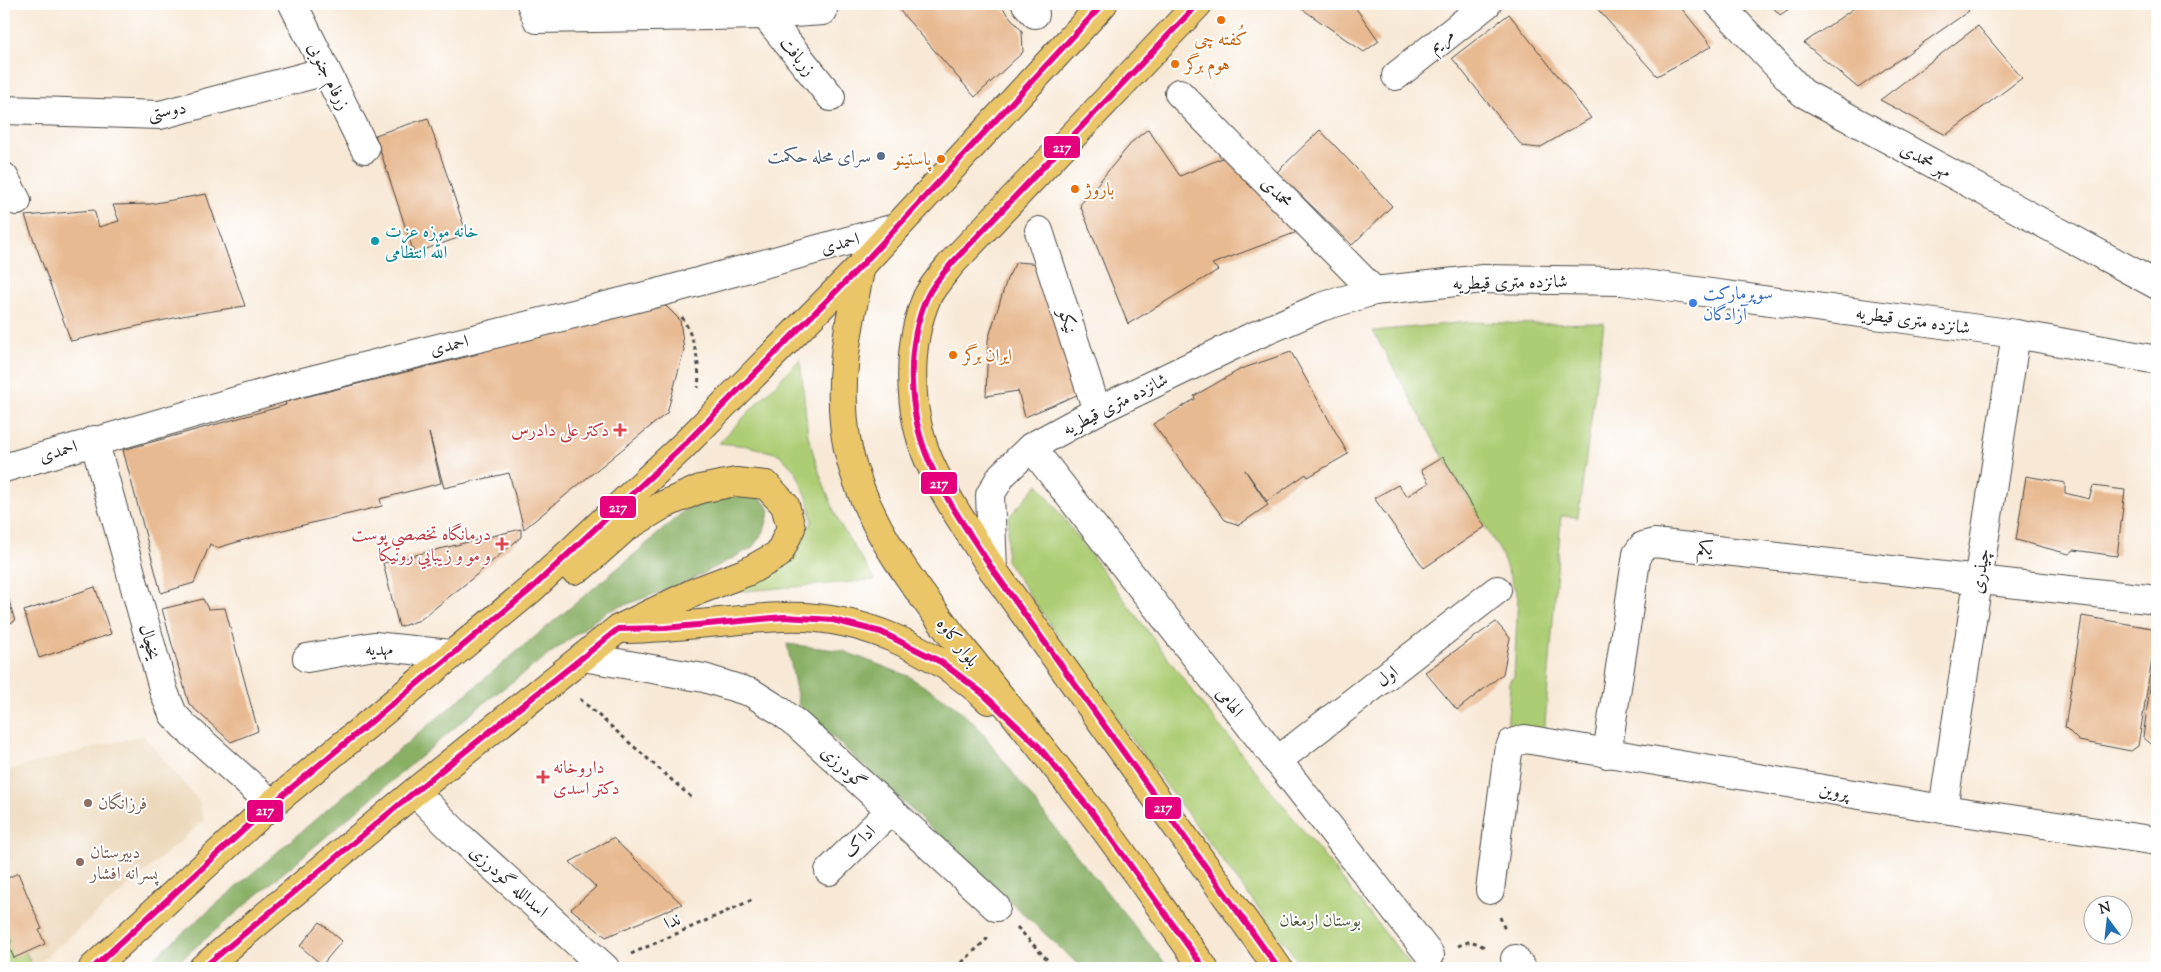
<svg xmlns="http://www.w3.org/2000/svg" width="2161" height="972" viewBox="0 0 2161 972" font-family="'Sorts Mill Goudy',Amiri,serif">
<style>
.built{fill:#ecd8ba}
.green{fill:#adcd75;stroke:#6c7c50}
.forest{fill:#8ab066;stroke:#5a6e48}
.building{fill:#e8ba92}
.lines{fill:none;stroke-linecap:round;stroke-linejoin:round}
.street-casing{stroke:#4a4845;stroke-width:30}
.primary-casing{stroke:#4a4845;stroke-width:30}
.path{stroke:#4a4845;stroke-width:3;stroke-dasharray:4 4;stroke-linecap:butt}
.street{stroke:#fff;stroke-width:28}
.primary{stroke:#ebc669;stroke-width:28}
.bus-1-casing{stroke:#fff;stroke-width:10}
.bus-1{stroke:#e5007d;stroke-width:6}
.food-dot{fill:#e8710a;stroke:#fff;stroke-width:2}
.service-dot{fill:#5c6f8a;stroke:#fff;stroke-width:2}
.culture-dot{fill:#0f9aa8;stroke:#fff;stroke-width:2}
.shop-dot{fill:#3f7fe0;stroke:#fff;stroke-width:2}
.health-dot{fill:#e0444e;stroke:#fff;stroke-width:2}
.education-dot{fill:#8d6e63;stroke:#fff;stroke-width:2}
.labels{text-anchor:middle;stroke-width:4;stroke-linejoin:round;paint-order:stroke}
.food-label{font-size:18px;fill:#c56008;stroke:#fff;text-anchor:start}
.street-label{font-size:18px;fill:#2b2b2b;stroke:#fff}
.service-label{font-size:18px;fill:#4e5e75;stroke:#fff;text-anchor:end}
.culture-label{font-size:18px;fill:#0d838f;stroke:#fff;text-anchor:start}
.shop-label{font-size:18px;fill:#366cbe;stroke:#fff;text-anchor:start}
.health-label{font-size:18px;fill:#be3a42;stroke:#fff;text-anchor:end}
.education-label{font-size:18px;fill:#785e54;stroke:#fff;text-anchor:start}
.park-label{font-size:18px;fill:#525c41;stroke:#fff}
.line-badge{stroke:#fff;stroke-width:2}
.badge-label{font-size:14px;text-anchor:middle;font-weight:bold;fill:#fff}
</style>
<rect width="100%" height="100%" fill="#fff"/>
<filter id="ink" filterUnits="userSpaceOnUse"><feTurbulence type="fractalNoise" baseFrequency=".02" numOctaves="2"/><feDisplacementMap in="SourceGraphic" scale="10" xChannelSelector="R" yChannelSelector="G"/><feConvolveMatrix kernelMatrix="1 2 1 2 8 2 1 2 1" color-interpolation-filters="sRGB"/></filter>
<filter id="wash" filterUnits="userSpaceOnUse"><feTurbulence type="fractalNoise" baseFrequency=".0096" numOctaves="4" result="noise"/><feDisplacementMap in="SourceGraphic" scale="20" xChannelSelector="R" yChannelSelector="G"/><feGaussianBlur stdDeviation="1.12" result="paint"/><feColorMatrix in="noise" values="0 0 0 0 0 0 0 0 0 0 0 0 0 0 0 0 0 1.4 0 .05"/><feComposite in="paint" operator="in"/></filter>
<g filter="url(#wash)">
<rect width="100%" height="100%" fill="#f8e9d7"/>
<path class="built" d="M143 735 200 803 204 821 33 968 4 903V771Z"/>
<g class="green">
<path d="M1469 322 1537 324 1604 323 1578 517 1561 516 1544 737 1507 735 1510 680 1514 677 1518 597 1500 551 1443 457 1373 331Z"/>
<path d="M800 359 808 436 820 475 839 523 875 580 733 592 790 558 812 521 809 502 796 472 779 454 748 446 719 443Z"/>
<path d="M1038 484 1202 704 1413 968H1303L1092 686 1006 560 1009 517Z"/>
<path d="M4 904 33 968H4Z"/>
</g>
<g class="forest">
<path d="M723 489 760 497 770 510 764 531 752 548 687 582 606 612 485 702 171 968H142L324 812 642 548 696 500Z"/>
<path d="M787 644 843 651 908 676 952 704 978 727 1063 839 1169 968H1082L799 706Z"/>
</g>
<g id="blocks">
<g class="building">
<path d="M894 4H999L1022 31 1023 52 975 97Z"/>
<path d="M1295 4H1353L1379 41 1364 52Z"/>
<path d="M1593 4H1678L1712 46 1657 76Z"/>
<path d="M1770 4H1796L1780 15Z"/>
<path d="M1860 4H1964L1969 11 1858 88 1804 43Z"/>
<path d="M1509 14 1591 118 1539 148 1522 146 1452 58Z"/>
<path d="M1978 26 2022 78 1946 135 1880 100Z"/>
<path d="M428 118 467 235 414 253 375 135Z"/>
<path d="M1148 129 1180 176 1227 156 1297 232 1212 264 1218 270 1128 324 1080 205 1133 141Z"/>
<path d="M1320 130 1392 206 1352 245 1277 172Z"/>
<path d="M206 194 245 306 187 315 71 341 25 216 94 210 99 227 119 221 113 205 150 204Z"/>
<path d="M1016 262 1044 264 1086 391 1025 417 1018 391 986 396 988 340 1007 279Z"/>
<path d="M647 306H666L680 320 684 350 667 413 524 529 509 473 444 488 429 433 441 483 380 499 382 506 254 537 217 548 210 544 194 583 161 593 123 450 286 405 285 402 478 354 477 350Z"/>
<path d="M1291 352 1348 454 1308 477 1306 474 1267 501 1245 470 1268 505 1239 525 1225 520 1153 424 1195 399 1194 396 1241 369Z"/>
<path d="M1443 457 1485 527 1424 568 1374 498 1398 485 1407 496 1429 483 1421 470Z"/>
<path d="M2026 476 2065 483V493L2089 499 2093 486 2125 490 2117 556 2074 550 2069 554 2016 540Z"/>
<path d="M521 529V537L469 581 420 620 399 627 383 563Z"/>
<path d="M95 587 111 634 39 658 24 611Z"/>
<path d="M6 590 15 621 4 626V591Z"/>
<path d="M203 599 208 609 225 608 258 731 231 742 189 704 162 609Z"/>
<path d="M2082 616 2157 629 2138 746 2131 751 2079 741 2065 727Z"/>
<path d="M1496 622 1510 638 1503 674 1457 710 1425 672Z"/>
<path d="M2156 644 2157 645V749L2143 737Z"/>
<path d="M613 838 682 904 606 937 571 909 596 887 570 862Z"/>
<path d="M18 873 42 929 39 930 45 944 14 958 8 945 11 942 4 926V880Z"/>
<path d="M320 922 342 941 322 965 300 946Z"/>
</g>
</g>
</g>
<g filter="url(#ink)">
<use href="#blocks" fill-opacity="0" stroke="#4a4845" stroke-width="1"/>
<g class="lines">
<defs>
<g id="street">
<path d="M293 4 365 149"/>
<path d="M531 4 537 19 765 15 823 11"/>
<path d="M1026 4 1035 14"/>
<path d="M1719 4 1803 93 2157 285"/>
<path d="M765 15 831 97"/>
<path d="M1396 76 1487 4"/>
<path d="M1179 93 1374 291"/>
<path d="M4 110 160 115 326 71"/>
<path d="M4 177 17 201"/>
<path d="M1039 231 1097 411"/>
<path d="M94 440 164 692 173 714 184 726 272 804"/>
<path d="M1031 447 1430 955"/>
<path d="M4 468 299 383 661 292 895 228"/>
<path d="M993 570 990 495 1002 475 1031 447 1097 411 1247 339 1321 307 1374 291 1483 279 1622 281 2016 334 2157 360"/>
<path d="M583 657 704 678 752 693 779 710 798 725 996 907"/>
<path d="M307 658 374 646 451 654"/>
<path d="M1607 754 1637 554 1643 546 1654 543 2157 600"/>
<path d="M1277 761 1497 590"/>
<path d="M415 792 459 836 605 968"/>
<path d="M1943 809 2016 334"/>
<path d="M829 871 890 811"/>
<path d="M1490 890 1508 752 1512 743 1525 739 1943 809 2157 841"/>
<path d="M1515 959 1522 968"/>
</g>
<g id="primary">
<path d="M1198 4 952 263C944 273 933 285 927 297 906 346 908 412 929 461 946 499 971 535 993 570L1278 968"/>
<path d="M861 266C848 327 835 386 848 449 865 525 915 587 961 647 1004 702 1048 756 1091 811 1130 862 1166 916 1204 968"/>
<path d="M627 629C679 628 731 619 783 617 858 614 935 649 989 700"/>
<path d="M93 968 272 804 530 590 683 446 861 266 1103 4"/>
<path d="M203 968 412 794 618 629 697 591 747 572 779 554 791 528 785 505 766 485 736 482 700 489 663 505 625 528 581 567 574 570"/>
</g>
</defs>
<use href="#street" class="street-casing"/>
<use href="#primary" class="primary-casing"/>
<g class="path">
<path d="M682 317C694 338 701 364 698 388"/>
<path d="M580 699 691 797"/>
<path d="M1500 917 1505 930"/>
<path d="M1017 927 1055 968"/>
<path d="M1458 946 1471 941 1487 948"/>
<path d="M631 954 752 900"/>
<path d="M956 968 990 936"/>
</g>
<use href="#street" class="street"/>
<use href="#primary" class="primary"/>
<defs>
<g id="bus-1">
<path d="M1198 4 952 263C943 274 933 284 927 297 905 347 908 412 929 461 945 500 971 535 993 570L1278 968"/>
<path d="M93 968 272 804 530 590 683 446 861 266 1103 4"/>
<path d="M203 968 412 794 618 629 665 628 784 617 833 620 881 632 941 662 981 692 1038 746 1092 812 1204 968"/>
</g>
</defs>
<use href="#bus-1" class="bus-1-casing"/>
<use href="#bus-1" class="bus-1"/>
</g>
</g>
<g class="food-dot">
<circle cx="1221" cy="20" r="5"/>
<circle cx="1175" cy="64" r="5"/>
<circle cx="941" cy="159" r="5"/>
<circle cx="1075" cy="189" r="5"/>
<circle cx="953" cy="355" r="5"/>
</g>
<circle class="service-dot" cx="881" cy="156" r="5"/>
<circle class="culture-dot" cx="375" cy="241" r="5"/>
<circle class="shop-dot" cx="1693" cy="303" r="5"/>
<g class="health-dot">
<path d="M617.5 422.5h5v5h5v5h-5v5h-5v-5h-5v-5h5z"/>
<path d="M499.5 536.5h5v5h5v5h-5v5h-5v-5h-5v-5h5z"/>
<path d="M540.5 769.5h5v5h5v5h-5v5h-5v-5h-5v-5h5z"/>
</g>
<g class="education-dot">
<circle cx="88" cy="803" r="5"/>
<circle cx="80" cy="862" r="5"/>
</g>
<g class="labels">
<g class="food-label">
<text x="1221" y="45" text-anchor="middle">کُفته چی</text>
<text x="1185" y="70">هوم برگر</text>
<text x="931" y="165" text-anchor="end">پاستینو</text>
<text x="1085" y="195">باروژ</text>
<text x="963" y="361">ایران برگر</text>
</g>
<g class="street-label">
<text transform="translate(1441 40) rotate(-39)" y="6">مریم</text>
<text transform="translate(798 56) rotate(51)" y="6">زربافت</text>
<text transform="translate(329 76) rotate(64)" y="6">زرفام جنوبی</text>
<text transform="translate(167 110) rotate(-9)" y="6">دوستی</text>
<text transform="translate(1926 160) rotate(28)" y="6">مهر محمدی</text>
<text transform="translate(1277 192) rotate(45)" y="6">محمدی</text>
<text transform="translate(840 243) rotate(-15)" y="6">احمدی</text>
<text transform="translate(1510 282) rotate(-1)" y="6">شانزده متری قیطریه</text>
<text transform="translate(1913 320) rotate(8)" y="6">شانزده متری قیطریه</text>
<text transform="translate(1068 321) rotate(72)" y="6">نیکو</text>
<text transform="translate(449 345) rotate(-14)" y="6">احمدی</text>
<text transform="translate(1115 404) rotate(-27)" y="6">شانزده متری قیطریه</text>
<text transform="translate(58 451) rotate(-17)" y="6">احمدی</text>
<text transform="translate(1705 548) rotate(7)" y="6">یکم</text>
<text transform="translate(1980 571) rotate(-81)" y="6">چیذری</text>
<text transform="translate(150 642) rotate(74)" y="6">یخچال</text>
<text transform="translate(958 642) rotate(52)" y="6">بلوار کاوه</text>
<text x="379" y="655">مهدیه</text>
<text transform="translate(1387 676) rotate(-38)" y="6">اول</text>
<text transform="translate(1230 702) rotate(52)" y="6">الهامی</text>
<text transform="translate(844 767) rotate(43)" y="6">گودرزی</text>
<text transform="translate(1834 791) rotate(9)" y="6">پروین</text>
<text transform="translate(859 841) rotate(-44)" y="6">اداک</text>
<text transform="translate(509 881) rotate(42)" y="6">اسدالله گودرزی</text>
<text transform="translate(672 921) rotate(-24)" y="6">ندا</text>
</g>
<g class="service-label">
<text x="871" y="162">سرای محله حکمت</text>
</g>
<g class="culture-label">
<text x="385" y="237">خانه موزه عزت<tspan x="385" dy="21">الله انتظامی</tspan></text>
</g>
<g class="shop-label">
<text x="1703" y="299">سوپرمارکت<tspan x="1703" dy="21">آزادگان</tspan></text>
</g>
<g class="health-label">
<text x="609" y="436">دکتر علی دادرس</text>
<text x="491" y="540">درمانگاه تخصصي پوست<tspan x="491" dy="21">و مو و زيبايي رونيكا</tspan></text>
<text x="553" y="773" text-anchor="start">داروخانه<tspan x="553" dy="21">دکتر اسدی</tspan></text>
</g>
<g class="education-label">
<text x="98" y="809">فرزانگان</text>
<text x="90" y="858">دبیرستان<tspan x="90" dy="21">پسرانه افشار</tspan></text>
</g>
<g class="park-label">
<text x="1320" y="926">بوستان ارمغان</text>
</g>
</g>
<g class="line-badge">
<rect x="1043" y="135" width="38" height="24" rx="5" fill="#e5007d"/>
<rect x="920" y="471" width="38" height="24" rx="5" fill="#e5007d"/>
<rect x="599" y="495" width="38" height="24" rx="5" fill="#e5007d"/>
<rect x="1144" y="796" width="38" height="24" rx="5" fill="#e5007d"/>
<rect x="246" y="799" width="38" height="24" rx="5" fill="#e5007d"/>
</g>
<g class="badge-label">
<text x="1062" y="152">217</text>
<text x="939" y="488">217</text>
<text x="618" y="512">217</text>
<text x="1163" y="812">217</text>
<text x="265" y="815">217</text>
</g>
<rect width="2161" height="972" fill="none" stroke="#fff" stroke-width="20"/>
<g transform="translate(2108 920) rotate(345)"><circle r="24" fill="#ffffff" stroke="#aaaaaa"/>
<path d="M0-4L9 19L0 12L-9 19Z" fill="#1f6fb2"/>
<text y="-8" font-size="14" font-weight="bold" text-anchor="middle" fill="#2b2b2b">N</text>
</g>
</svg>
